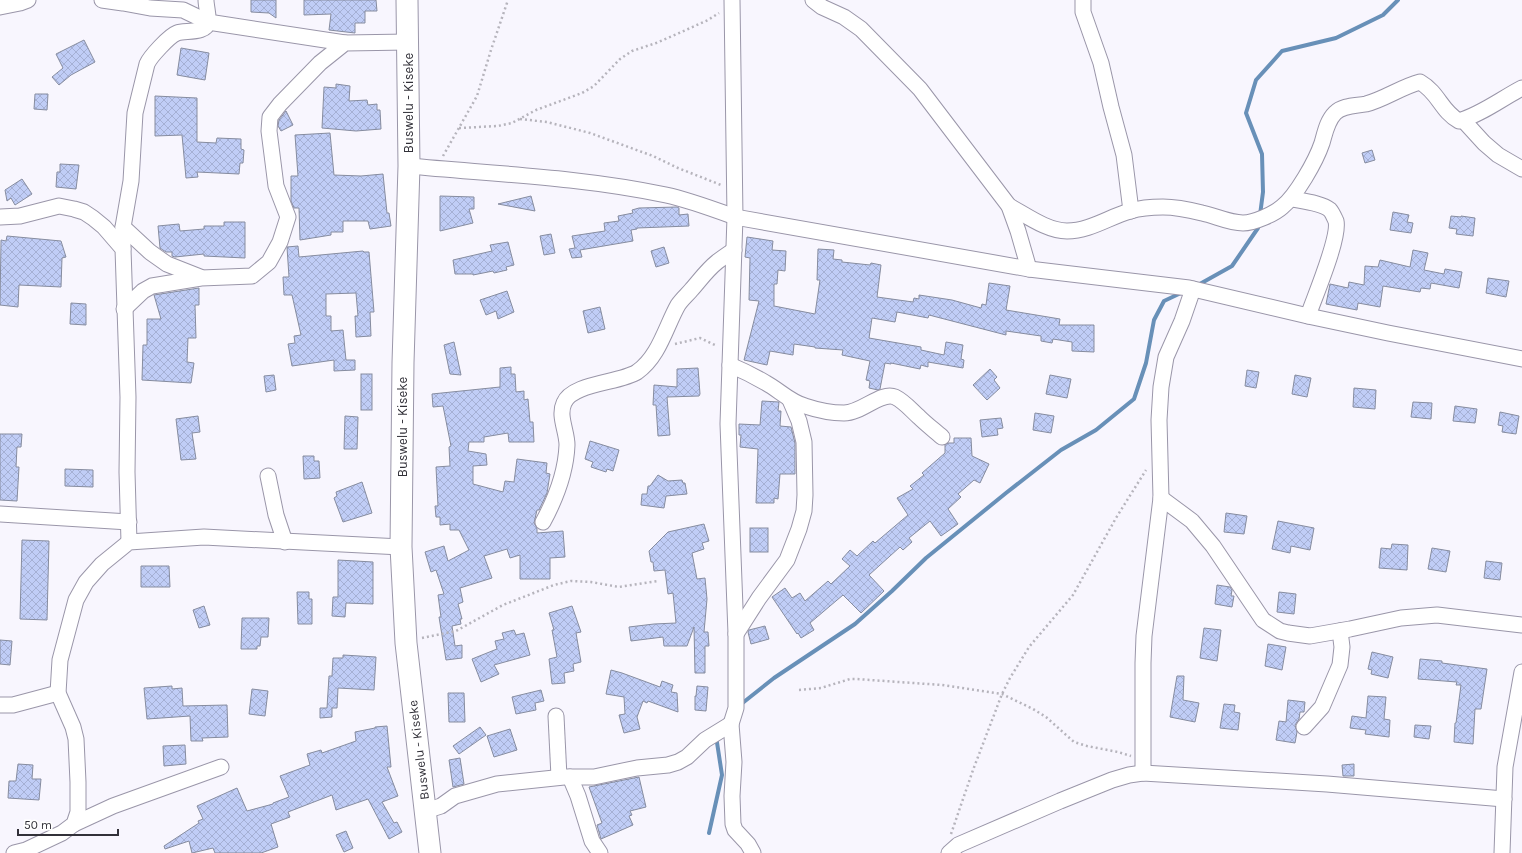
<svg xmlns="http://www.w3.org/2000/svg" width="1522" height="853" viewBox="0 0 1522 853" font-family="Karla,sans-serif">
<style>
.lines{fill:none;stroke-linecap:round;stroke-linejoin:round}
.stream{stroke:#6890b8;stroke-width:4}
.building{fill:url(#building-cross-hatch);stroke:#868c9f}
.street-casing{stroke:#9a96a9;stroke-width:17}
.secondary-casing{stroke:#9a96a9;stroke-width:23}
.path{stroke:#b6b4bc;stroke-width:2.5;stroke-dasharray:2 3;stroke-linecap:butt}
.street{stroke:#fff;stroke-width:15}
.secondary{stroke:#fff;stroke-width:21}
.labels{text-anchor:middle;stroke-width:4;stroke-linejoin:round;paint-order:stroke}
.street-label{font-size:13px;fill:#323139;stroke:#fff}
</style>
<defs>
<pattern id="building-cross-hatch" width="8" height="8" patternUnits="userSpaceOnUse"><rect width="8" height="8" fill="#c0cdf6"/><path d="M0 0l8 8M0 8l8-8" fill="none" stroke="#a5b0d4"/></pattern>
</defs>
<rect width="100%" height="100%" fill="#f8f6fe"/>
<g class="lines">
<g class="stream">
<path d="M1260 215 1263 192 1262 154 1246 113 1256 80 1282 51 1336 38 1383 15 1398 0"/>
<path d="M1198 285 1232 266 1258 228V224"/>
<path d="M740 705 774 678 855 624 892 591 926 558 1006 493 1061 450 1096 430 1134 399 1146 363 1154 320 1164 301 1183 292"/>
<path d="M709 833 722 775 716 736"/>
</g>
</g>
<g class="building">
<path d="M251 0H276V18L269 13 251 12Z"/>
<path d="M304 0H376L377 11H365V23H355V33L329 30 331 14 304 15Z"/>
<path d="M84 40 95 62 71 75 59 85 52 77 63 68 56 54Z"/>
<path d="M181 48 209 53 205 80 177 75Z"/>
<path d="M336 84 350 86 349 101 367 100 368 105 377 104V110H380L381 129 356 131 322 128 324 87 336 88Z"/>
<path d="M35 94H48L47 110 34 109Z"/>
<path d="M155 96 197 98V142L216 143 217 138 241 139V149L244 150 243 163H240L239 174 197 172 198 177 186 178 182 135 155 136Z"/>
<path d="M286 111 293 125 281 131 278 126 279 120Z"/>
<path d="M330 133 334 175 361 176 383 174 387 213H389L391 226 370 229 368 221H343V232H331V235L300 240 299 208H294L291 201V176H298L295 135Z"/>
<path d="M1372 150 1375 160 1365 163 1362 153Z"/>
<path d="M60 164 79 165 76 189 56 187 57 172H60Z"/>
<path d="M22 179 32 194 15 205 11 198 7 201 5 190Z"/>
<path d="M440 196 474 197V209H469L473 223 440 231Z"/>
<path d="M531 196 535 211 498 204Z"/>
<path d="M677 207 679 208V215L688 214 689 226 637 228V229L631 230 633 241 580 250 582 257 572 258 569 249 575 248 572 236 605 231 604 223 619 221 618 216 633 213 632 210 639 208Z"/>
<path d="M1393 212 1409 215 1407 222 1413 223 1411 233 1390 230Z"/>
<path d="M1451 216 1461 217V216L1475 218 1473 236 1456 234 1457 229 1449 228Z"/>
<path d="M224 222H245V258L204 256V254L175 257 172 256V252H166L160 248 158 226 179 224 180 231 204 229V226H224Z"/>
<path d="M551 234 555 253 544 255 540 236Z"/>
<path d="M7 236 61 241 66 257 62 258 61 287 19 285 18 307 0 305 1 240 6 241Z"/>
<path d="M747 237 773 241 772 250 786 251 785 271 778 270 777 284H774V306L815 314 820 280H817L818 249 834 250 833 259 842 260V262L870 265 871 263 881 265 877 297 913 302 914 298 919 299V295L952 300 981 308 982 304 986 305 989 283 1010 286 1006 310 1060 319 1059 325H1094V352L1072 351V342L1053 339 1052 343 1041 341V336L1006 331V335L929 315 928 318 897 312 895 322 872 318 869 338 921 347V350L944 355 946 342 963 345 961 359 964 360 963 368 928 362V367L921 365 920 369 891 363V364L885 363 880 389 878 390 869 388 870 381 866 380 870 361 842 355 843 350 815 348V347L794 344 793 355 770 351 767 365 744 360 759 301 749 300 750 258 745 257Z"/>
<path d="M508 242 514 265 506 267 507 270 494 273 493 271 473 275V274H455L453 260 492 251 490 245Z"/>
<path d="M298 246 299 257 363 251 364 252H369L374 312H370L371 336 356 337 355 316H358L356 293 326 294V316H331V331L343 330 346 360H355V370L334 371V360L292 366 288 344 295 343 294 336 301 335 292 295H284L283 277H289L287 247Z"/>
<path d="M664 247 669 263 656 267 651 251Z"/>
<path d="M1413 250 1428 253 1424 270 1444 274 1445 269 1462 272 1459 288 1431 283 1430 289 1421 288 1420 292 1383 286 1380 307 1358 303 1357 310 1326 304 1330 284 1348 288 1349 282 1364 285 1365 266 1378 267 1380 260 1410 267Z"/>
<path d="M1488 278 1509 281 1506 297 1486 293Z"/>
<path d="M199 288V305H195L196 338H188L187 362 194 363 191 383 142 380 143 345H147V319H161L154 295Z"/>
<path d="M507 291 514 312 498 319 496 311 486 315 480 300Z"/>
<path d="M71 303 86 304V325L70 324Z"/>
<path d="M600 307 605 329 588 333 583 311Z"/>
<path d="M454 342 461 375 450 374 444 345Z"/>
<path d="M511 367V374H515L516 392 524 391V400L528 399 530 422H533L534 442H509L508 433 484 437V442H469L468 451 486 454 487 465 473 466V484L503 492 505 481 514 482 517 459 547 463 546 473 550 474 547 493 539 510H537L534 523 537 528V533L563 531 565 557 550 558V579H520V555L510 558 507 549 484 556 492 578 460 588 463 602 458 604 462 619H460L461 624 452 626 455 646 462 645V658L446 660 439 617H441L438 595 444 594 436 570 431 572 425 552 444 546 448 561 469 550 459 530H450V524L440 525V517H436L435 506H438L436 467 450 466 449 447 451 446 443 406 433 407 432 394 500 387V368Z"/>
<path d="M698 368 700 394 699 396 667 397 670 435 658 436 656 405H653L654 385 677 387V369Z"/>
<path d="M990 369 997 377 994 380 1000 388 987 400 973 385Z"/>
<path d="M1247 370 1259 372 1256 388 1245 386Z"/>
<rect x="361" y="374" width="11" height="36"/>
<path d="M274 375 276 390 266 392 264 376Z"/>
<path d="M1050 375 1071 379 1067 398 1046 394Z"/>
<path d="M1295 375 1311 378 1307 397 1292 394Z"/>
<path d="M1354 388 1376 390 1375 409 1353 407Z"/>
<path d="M762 401 779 402 778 411H781L780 426 791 427 795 443V474H780L778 499 774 498V503H756L758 449 740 447 741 435H739V424L760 425Z"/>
<path d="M1413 402 1432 403 1431 419 1411 417Z"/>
<path d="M1455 406 1477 409 1475 423 1453 421Z"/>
<path d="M1500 412 1519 416 1516 434 1502 432 1503 426 1498 425Z"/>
<path d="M1035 413 1054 416 1051 433 1033 430Z"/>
<path d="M198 416 200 432 192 433 196 459 181 460 176 419Z"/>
<path d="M345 416 358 417 357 449H344Z"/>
<path d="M1001 418 1003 428 997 429 998 435 982 437 980 420Z"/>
<path d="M0 434H22L21 447H17L16 467H19L17 501 0 500Z"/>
<path d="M954 438H971L972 456 989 464 980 483 974 480 958 494 961 497 948 509 958 524 941 536 930 521 909 538 912 542 903 550 900 547 869 575 884 591 861 613 843 595 810 623 814 630 801 638 798 633 797 634 772 597 785 588 792 598 800 593 805 601 828 581 831 584 850 566 842 559 850 550 857 556 873 541 875 543 908 515 897 498 913 489 910 486 924 475 922 473 945 453V445L948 443H954Z"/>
<path d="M590 441 619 450 613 471 607 469 606 472 591 467 593 462 585 459Z"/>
<path d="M303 456H314V461H319L320 478 304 479Z"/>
<path d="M65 469 93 470V487L65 486Z"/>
<path d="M658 475 668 481 682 480 683 483H685L687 494 666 496 664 508 641 505 642 494H647L648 486H650Z"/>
<path d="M362 482 372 513 343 522 334 498 337 496 336 492Z"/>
<path d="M1226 513 1247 516 1244 534 1224 532Z"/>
<path d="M1278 521 1314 528 1310 550 1291 546 1290 553 1272 549Z"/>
<path d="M704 524 709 541 702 543 704 549 692 553 697 579 705 578 707 599 704 632H708L709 646H705V673H695L694 627 687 646H664L663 637 631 641 629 627 654 624 676 623 673 593 668 594 665 570 654 571 653 562H651L649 551 668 532Z"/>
<rect x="750" y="528" width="18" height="24"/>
<path d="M22 540 49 541 47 620 20 619Z"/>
<path d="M1392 544 1408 545 1407 570 1379 568 1381 548 1391 549Z"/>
<path d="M1432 548 1450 551 1446 572 1428 569Z"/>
<path d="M338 560 373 562V604L346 603 345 617 332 616 333 597H338Z"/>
<path d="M1486 561 1502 563 1500 580 1484 578Z"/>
<path d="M141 566H169L170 587H141Z"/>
<path d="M1217 585 1230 587 1232 590 1231 596H1234L1232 607 1215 604Z"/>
<path d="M297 592H309V599H312V624H298Z"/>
<path d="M1279 592 1296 594 1294 614 1277 612Z"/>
<path d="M204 606 210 625 199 628 193 610Z"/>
<path d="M572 606 581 632 576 633 581 662 573 664 574 671 564 673 565 683 552 684 549 659 557 657 552 630H554L549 613Z"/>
<path d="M242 618H269L268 637H261L260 646H257V649H241Z"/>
<path d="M765 626 769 639 751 644 748 632 749 630Z"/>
<path d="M1204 628 1221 630 1217 661 1200 658Z"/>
<path d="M514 630 516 635 524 633 530 655 494 665 499 674 481 682 472 659 497 649 495 641 504 639 502 633Z"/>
<path d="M0 640 12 641 10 665 0 664Z"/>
<path d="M1268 644 1286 647 1282 670 1265 666Z"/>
<path d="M1372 652 1393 657 1388 678 1371 674 1372 670 1368 669Z"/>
<path d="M343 655 376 657 374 690 338 688 337 708H332V717L320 718V708H327L329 676H332L333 658H343Z"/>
<path d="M1420 659 1442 661V663L1487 669 1481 709H1475L1473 744 1454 742 1455 723H1456L1461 685H1456L1457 682 1418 679Z"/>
<path d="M611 670 622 673 660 687 662 681 673 685 671 692 677 693 678 712 648 701 647 703 643 701 637 717 640 729 624 733 619 715 625 714 624 697 606 694Z"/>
<path d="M1177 676H1184L1183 700 1199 703 1195 722 1170 717Z"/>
<path d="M172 686V689L182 688 183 706 227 705 228 737 202 738 203 741H191L190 716 147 719 144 688Z"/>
<path d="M697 686 708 687 706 711 695 710V696H696Z"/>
<path d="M252 689 268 691 265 716 249 714Z"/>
<path d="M541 690 544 701 535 703 536 710 516 714 512 697Z"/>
<path d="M448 693H464L465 722H449Z"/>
<path d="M1368 696 1386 697 1384 719 1390 720 1389 737 1365 734 1366 730 1350 728 1352 716 1366 718Z"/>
<path d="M1288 700 1305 702 1304 712H1300L1299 719 1295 725 1297 732 1295 743 1276 740 1279 721 1286 722Z"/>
<path d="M1224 704 1235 705 1234 712 1240 713 1238 730 1220 728Z"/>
<path d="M1415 725 1431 726 1429 739 1414 737Z"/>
<path d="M387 726 391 767H387L398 796 382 802 394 823 397 822 402 832 389 839 368 799 336 810 332 795 288 812 290 817 271 824 278 847 261 853H215L213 848 192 853 189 841 165 849 164 846 199 823 198 821 203 819 197 806 237 788 247 811 273 804V803L289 797 280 776 310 765 307 754 321 750 322 753 356 741 355 732 375 728V727Z"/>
<path d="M480 727 486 735 459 754 453 746Z"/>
<path d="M510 729 517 750 494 757 487 736Z"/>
<path d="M185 745 186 764 164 766 163 746Z"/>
<path d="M460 758 464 784 453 787 449 760Z"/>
<path d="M18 764 33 765 32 779H41L39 800 8 798 9 781H16Z"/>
<path d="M1354 764V776H1343L1342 765Z"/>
<path d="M639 777 646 807 630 811 632 815 629 816 633 825 601 839 597 825 602 823 589 787Z"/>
<path d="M346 831 353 848 344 852 336 835Z"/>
</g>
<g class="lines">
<defs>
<g id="street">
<path d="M102 0 123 3 150 8 183 10 208 22 345 43"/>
<path d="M732 0 735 217 728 424 736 634V708L731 724 734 762 732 796 733 824 735 830 748 844 753 853"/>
<path d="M813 0 822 7 844 17 861 29 920 89 1009 206 1018 231 1029 269"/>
<path d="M1083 0V12L1101 63 1111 107 1124 155 1131 211"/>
<path d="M0 7 20 3 28 0"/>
<path d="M1463 120 1484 143 1498 155 1522 169"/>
<path d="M409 166C494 174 581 177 666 195 689 200 713 209 735 217L1029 269 1189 288 1308 316 1388 333 1522 359"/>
<path d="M1292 199C1302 201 1322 203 1330 210 1332 212 1335 219 1336 221 1340 238 1314 298 1308 316"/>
<path d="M1009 206C1026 215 1047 231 1067 231 1090 231 1109 217 1130 211 1140 208 1153 207 1163 207 1177 207 1190 210 1202 213 1216 216 1229 223 1243 223 1254 223 1274 214 1282 207 1296 196 1316 161 1322 143 1325 133 1327 121 1335 113 1343 105 1356 106 1366 104 1385 99 1401 87 1420 82 1439 93 1441 111 1459 121 1482 114 1501 99 1522 88"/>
<path d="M0 217 20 216 59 206 74 209 84 212 93 218 104 227 123 249 128 397 127 472 129 542"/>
<path d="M123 227 150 252 167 264 200 277"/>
<path d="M123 249V227L131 181 135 113 147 64C150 57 169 36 177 33 185 30 206 34 208 22 209 16 206 6 206 0"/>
<path d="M124 309 143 291 152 286 201 278 252 276 269 262 280 242 288 217 276 186 269 131 270 117 280 104 320 63 345 43 408 42"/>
<path d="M730 365C742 370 754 376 766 383 779 390 790 402 805 406 817 410 832 413 844 413 862 413 881 391 895 397 905 402 911 410 919 417 926 424 934 430 942 437"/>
<path d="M268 476 276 515 285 542"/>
<path d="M1161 498 1192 521 1213 546 1263 620 1280 631 1288 633 1310 636 1350 629 1401 618 1437 615 1522 625"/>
<path d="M0 514 129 522"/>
<path d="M543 522C556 498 566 472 567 445 567 431 558 416 564 403 572 383 620 383 637 372 659 357 666 326 678 305 682 299 688 294 692 289 700 280 707 270 717 262 722 258 728 254 734 250"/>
<path d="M736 634 759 598 787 560 799 529 804 511 805 495 804 442 799 421 790 400"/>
<path d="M0 705H13L58 693"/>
<path d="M556 716 559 777"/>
<path d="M1304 727 1322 707 1340 665 1342 647 1340 631"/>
<path d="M1143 773V663L1144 636 1161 498 1159 420 1161 387 1166 357 1182 321 1193 289"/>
<path d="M570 777 578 796 592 841 600 853"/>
<path d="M425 811 441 806 455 796 497 784 564 777H594L637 768 668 765 678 762 687 757 705 740 731 724"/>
<path d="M74 824 113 806 221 767"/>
<path d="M14 853 26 850 62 833 74 824 78 812V782L76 739 73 727 58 693 60 660 76 600 86 582 102 564 129 542 204 537 401 547"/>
<path d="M949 853 958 845 1060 801 1112 780 1129 775 1143 773 1327 784 1504 799"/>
<path d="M1502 853 1505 767 1522 672"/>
</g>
<path id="secondary" d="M407 0 409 166 403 363 401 547 406 643 430 853"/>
</defs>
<use href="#street" class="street-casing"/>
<use href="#secondary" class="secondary-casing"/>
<g class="path">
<path d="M520 119 547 122 590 133 653 156 678 168 721 185"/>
<path d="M459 128 498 126 512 123 536 110 582 93 594 86 620 59 632 51 656 43 677 34 708 20 719 13"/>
<path d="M443 156 477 96 491 50 508 0"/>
<path d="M675 344 700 338 717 346"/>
<path d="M422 638 456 631 503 605 554 585 571 581 591 582 619 587 658 581"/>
<path d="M799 690 821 688 850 679H856L942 685 1002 694 1033 709 1046 717 1074 742 1087 746 1118 752 1131 756"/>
<path d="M951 834 973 770 1002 694 1010 678 1029 647 1073 595 1116 518 1146 470"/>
</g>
<use href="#street" class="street"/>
<use href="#secondary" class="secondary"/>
</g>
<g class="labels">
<g class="street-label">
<text transform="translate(408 103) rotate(-90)" y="5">Buswelu - Kiseke</text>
<text transform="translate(402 427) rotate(-90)" y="5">Buswelu - Kiseke</text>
<text transform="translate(418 750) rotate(-97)" y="5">Buswelu - Kiseke</text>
</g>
</g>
<path d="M18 829v6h100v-6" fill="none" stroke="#323139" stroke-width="2"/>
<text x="24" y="829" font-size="12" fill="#323139" stroke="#ffffff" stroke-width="3" paint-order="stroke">50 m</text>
</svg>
